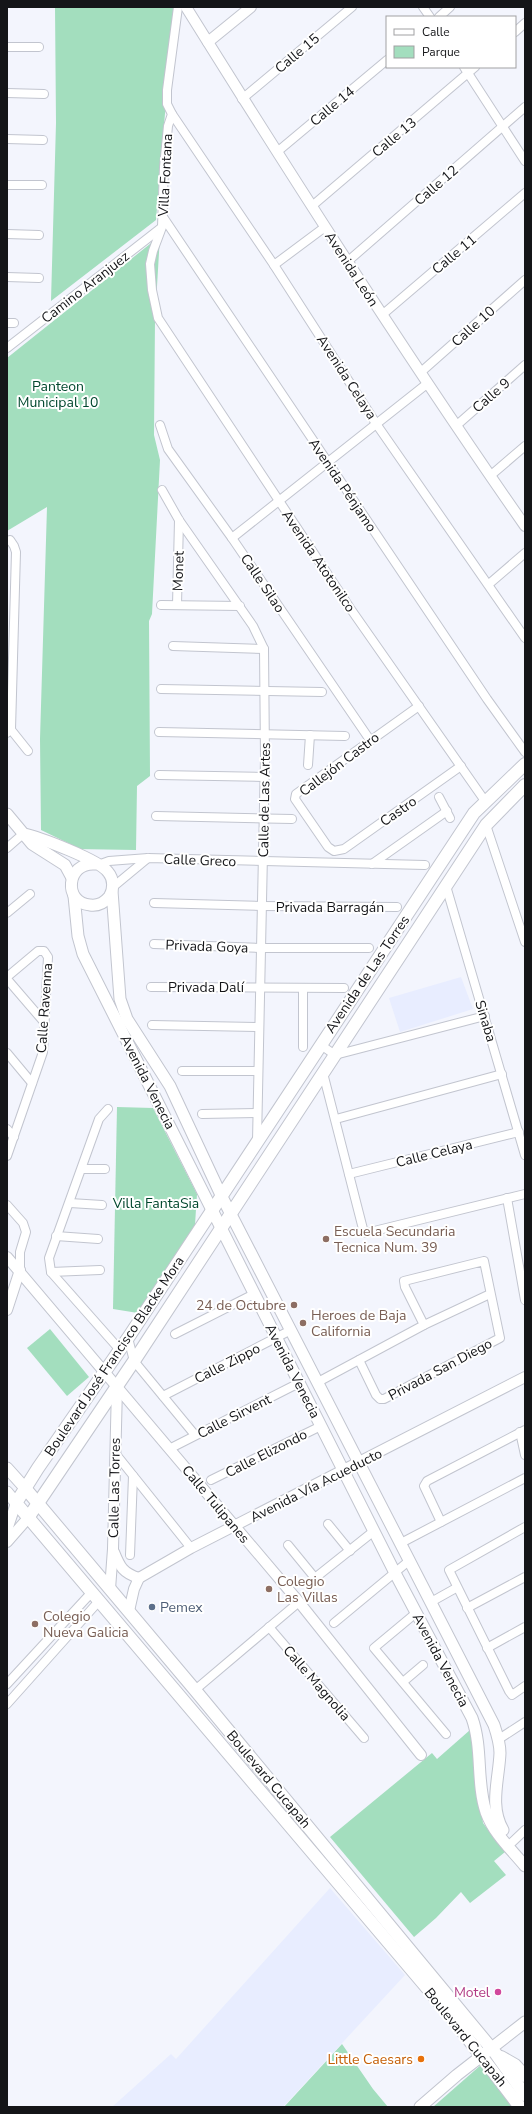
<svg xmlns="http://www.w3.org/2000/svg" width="532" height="2114" viewBox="0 0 532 2114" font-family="'Nunito Sans',sans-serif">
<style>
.built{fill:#e8edff}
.green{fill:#a3debe}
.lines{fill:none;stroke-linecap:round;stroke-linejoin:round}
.minor-casing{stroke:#c2c5cf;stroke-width:10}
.tertiary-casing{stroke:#c2c5cf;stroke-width:12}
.secondary-casing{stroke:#c2c5cf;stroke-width:13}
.primary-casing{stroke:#c2c5cf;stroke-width:14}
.minor{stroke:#fff;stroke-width:8}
.tertiary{stroke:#fff;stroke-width:10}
.secondary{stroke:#fff;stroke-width:11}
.primary{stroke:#fff;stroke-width:12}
.education-dot{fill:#8d6e63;stroke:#fff;stroke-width:1.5}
.service-dot{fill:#5c6f8a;stroke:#fff;stroke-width:1.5}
.hotel-dot{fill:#d1479c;stroke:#fff;stroke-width:1.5}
.food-dot{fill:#e8710a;stroke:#fff;stroke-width:1.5}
.labels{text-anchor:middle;stroke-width:4;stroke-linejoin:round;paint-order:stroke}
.street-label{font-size:14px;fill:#141518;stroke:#fff}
.park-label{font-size:14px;fill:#00472d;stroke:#fff}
.education-label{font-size:14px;fill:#785e54;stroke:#fff;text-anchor:start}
.service-label{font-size:14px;fill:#4e5e75;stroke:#fff;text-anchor:start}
.hotel-label{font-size:14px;fill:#b23c85;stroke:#fff;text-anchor:end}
.food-label{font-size:14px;fill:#c56008;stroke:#fff;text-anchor:end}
</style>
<rect width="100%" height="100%" fill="#f3f5fd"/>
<g class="built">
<path d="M461 977 473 1009 400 1032 389 998Z"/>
<path d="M330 1888 405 1975 283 2107H112L171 2054 176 2059Z"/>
</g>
<g class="green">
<path d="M55 7H174L156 220 51 301 56 123Z"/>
<path d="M160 236 155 320 154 435 160 460 152 614 149 621 150 776 137 786 136 850 75 849 70 844 41 830 40 739 47 507 7 531V358Z"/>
<path d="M117 1107 153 1108 197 1194 195 1225 138 1313 113 1309Z"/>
<path d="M50 1329 89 1377 67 1396 27 1348Z"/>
<path d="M470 1730 473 1738 483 1823 505 1852 494 1861 506 1875 470 1903 461 1892 436 1918 414 1937 330 1837 432 1753 437 1759Z"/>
<path d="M342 2044 373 2089 388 2107H284Z"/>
<path d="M482 2064 512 2107H433Z"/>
</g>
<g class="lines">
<defs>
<g id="minor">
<path d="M178 7 167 90V104L172 114 168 126 164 167 162 227 153 251 150 264 152 290 158 318 350 608 485 801"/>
<path d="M423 7 430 17"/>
<path d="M439 17 450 7"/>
<path d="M515 32 525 23"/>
<path d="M7 47H39"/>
<path d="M464 67 525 161"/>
<path d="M7 93 44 94"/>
<path d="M242 99 352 7"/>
<path d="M172 114 274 265 377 425 525 638"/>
<path d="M7 139 43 140"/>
<path d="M277 152 387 60"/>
<path d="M7 185H42"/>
<path d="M312 206 475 67"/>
<path d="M163 217 487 699 525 752"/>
<path d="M7 234 39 235"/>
<path d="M347 262 525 107"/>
<path d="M274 265 325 227"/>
<path d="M7 277 39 278"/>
<path d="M382 315 525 193"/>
<path d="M7 323H14"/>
<path d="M7 348 161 228"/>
<path d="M421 372 525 280"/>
<path d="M160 425 168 449 232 538 370 740"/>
<path d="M457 425 525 365"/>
<path d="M490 476 525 446"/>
<path d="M162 490 179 520 253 626 264 649 265 758 257 1141"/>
<path d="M232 538 428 383"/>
<path d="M7 541 10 540 14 546 16 552 11 729 7 733"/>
<path d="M489 584 525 553"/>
<path d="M161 605 240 606"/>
<path d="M177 605 179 520"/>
<path d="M173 646 264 649"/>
<path d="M161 689 322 692"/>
<path d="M419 706 296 794 295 799 328 847 334 851 344 849 461 766"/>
<path d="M8 726 28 751"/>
<path d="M159 732 345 736"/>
<path d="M308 765 310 735"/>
<path d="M159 775 264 777"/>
<path d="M439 797 450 818"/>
<path d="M156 816 292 819"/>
<path d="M486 825 525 942"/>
<path d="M7 848 23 834"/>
<path d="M372 864 447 811"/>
<path d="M98 865 109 861 148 858 425 865"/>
<path d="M446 886 525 1155"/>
<path d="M113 887 148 858"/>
<path d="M154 903 262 906 397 907"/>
<path d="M7 913 30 894"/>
<path d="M154 944 260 948H369"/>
<path d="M7 977 38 951H44L48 957 43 1052 7 1156"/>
<path d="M7 979 44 1022"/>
<path d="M151 987 344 988"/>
<path d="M152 1025 259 1027"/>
<path d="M321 1045 335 1055 485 1016"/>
<path d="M303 1047V988"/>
<path d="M7 1053 32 1083"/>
<path d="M182 1071H258"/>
<path d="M323 1073 363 1229 366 1233 525 1194"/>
<path d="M108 1109 99 1119 49 1258 51 1272 120 1350"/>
<path d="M202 1114 257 1113"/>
<path d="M336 1119 502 1074"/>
<path d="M7 1129 14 1137"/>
<path d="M82 1169H105"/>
<path d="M349 1174 519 1132"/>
<path d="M507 1198 525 1300"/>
<path d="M70 1203 102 1205"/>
<path d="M7 1205 23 1223 26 1232 20 1252V1270"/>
<path d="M56 1236 98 1239"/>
<path d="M51 1272 100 1270"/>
<path d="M175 1334 254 1294"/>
<path d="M128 1338 134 1361 195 1435"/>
<path d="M359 1360 376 1395 380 1399H384L500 1338 484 1261 404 1281 405 1287 424 1325"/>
<path d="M318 1382 424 1325 490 1294"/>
<path d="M163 1396 291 1330"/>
<path d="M520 1432 525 1455"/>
<path d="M169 1449 299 1383"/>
<path d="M115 1453 191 1548"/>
<path d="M211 1480 321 1426"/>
<path d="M441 1522 424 1486 427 1481 525 1430"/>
<path d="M328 1524 350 1551"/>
<path d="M525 1527 449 1570 509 1691 512 1695 525 1686"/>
<path d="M401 1543 525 1478"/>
<path d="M288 1545 315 1578 374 1531"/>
<path d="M130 1555 133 1476"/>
<path d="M431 1602 456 1588"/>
<path d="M467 1608 525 1577"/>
<path d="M416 1613 374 1648 446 1734"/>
<path d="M334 1623 410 1560"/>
<path d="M269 1627 364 1738"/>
<path d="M487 1648 525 1627"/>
<path d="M403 1682 423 1665"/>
<path d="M7 1684 92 1592"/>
<path d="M195 1690 299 1602"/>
<path d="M7 1704 99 1601"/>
<path d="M499 1739 525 1722"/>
<path d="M507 1847 525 1830"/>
</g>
<g id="tertiary">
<path d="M186 7C295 182 407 357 525 526"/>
<path d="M208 42 251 7"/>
<path d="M7 1257 299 1602 421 1755"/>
<path d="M7 1310 20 1270"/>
<path d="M7 1530 16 1503"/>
<path d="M7 1542 28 1518"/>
<path d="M114 1552C120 1567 123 1573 139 1578"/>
<path d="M110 1589 113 1549 117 1387"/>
<path d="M129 1611 134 1589 139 1578 191 1548 525 1377"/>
</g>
<g id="secondary">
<path d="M7 814 32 844 65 865 72 878"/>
<path d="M23 834C39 837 99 860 108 872 114 879 114 890 109 897 104 903 97 906 90 905 63 903 66 862 95 864"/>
<path d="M112 891 120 999 127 1019 170 1086 221 1195 494 1725C497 1734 500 1743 500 1753 499 1779 489 1806 503 1830"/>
<path d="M74 896 78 936 83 954 395 1573 472 1718C483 1749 476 1782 486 1812 494 1834 511 1849 525 1866"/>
<path d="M7 1468 25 1488"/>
<path d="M7 1492 16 1503"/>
<path d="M420 2107 457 2075 525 2022"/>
</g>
<g id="primary">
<path d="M25 1488 195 1690 414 1955 496 2054 525 2095"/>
<path d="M28 1518 134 1361 486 825 525 785"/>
<path d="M501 2057 515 2065 525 2076"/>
<path d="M520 2107 450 2015 16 1503 38 1468 128 1338 474 813 525 764"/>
</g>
</defs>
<use href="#minor" class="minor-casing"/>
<use href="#tertiary" class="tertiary-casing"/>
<use href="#secondary" class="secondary-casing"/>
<use href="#primary" class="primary-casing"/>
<use href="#minor" class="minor"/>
<use href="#tertiary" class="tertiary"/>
<use href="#secondary" class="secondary"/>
<use href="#primary" class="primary"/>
</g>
<g class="education-dot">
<circle cx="326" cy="1239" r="4"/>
<circle cx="294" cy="1305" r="4"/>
<circle cx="303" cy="1323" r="4"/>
<circle cx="269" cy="1589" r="4"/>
<circle cx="35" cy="1624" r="4"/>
</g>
<circle class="service-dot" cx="152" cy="1607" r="4"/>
<circle class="hotel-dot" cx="498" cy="1992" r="4"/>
<circle class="food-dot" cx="421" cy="2059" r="4"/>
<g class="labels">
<g class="street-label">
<text transform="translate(297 53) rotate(-40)" y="5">Calle 15</text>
<text transform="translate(332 106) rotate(-40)" y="5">Calle 14</text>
<text transform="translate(394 137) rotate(-40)" y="5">Calle 13</text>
<text transform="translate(165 175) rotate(-87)" y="5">Villa Fontana</text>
<text transform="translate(436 185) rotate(-41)" y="5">Calle 12</text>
<text transform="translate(454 254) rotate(-40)" y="5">Calle 11</text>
<text transform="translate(352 269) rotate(57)" y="5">Avenida León</text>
<text transform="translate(85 287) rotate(-38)" y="5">Camino Aranjuez</text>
<text transform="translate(473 326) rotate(-42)" y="5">Calle 10</text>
<text transform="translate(347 377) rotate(57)" y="5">Avenida Celaya</text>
<text transform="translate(491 395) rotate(-41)" y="5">Calle 9</text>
<text transform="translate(343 485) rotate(56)" y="5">Avenida Pénjamo</text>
<text transform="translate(319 561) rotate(56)" y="5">Avenida Atotonilco</text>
<text transform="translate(178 571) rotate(-88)" y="5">Monet</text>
<text transform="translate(263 583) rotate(56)" y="5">Calle Silao</text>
<text transform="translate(339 764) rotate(-37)" y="5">Callejón Castro</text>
<text transform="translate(264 800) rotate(-89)" y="5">Calle de Las Artes</text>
<text transform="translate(398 811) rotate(-35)" y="5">Castro</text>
<text transform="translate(200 860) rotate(2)" y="5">Calle Greco</text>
<text x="330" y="912">Privada Barragán</text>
<text transform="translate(207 946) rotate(2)" y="5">Privada Goya</text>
<text transform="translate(367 974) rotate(-56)" y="5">Avenida de Las Torres</text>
<text x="206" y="992">Privada Dalí</text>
<text transform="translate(44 1008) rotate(-86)" y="5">Calle Ravenna</text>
<text transform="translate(486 1021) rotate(73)" y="5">Sinaba</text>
<text transform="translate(148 1082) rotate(63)" y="5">Avenida Venecia</text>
<text transform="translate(434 1153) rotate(-14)" y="5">Calle Celaya</text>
<text transform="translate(114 1356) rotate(-56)" y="5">Boulevard José Francisco Blacke Mora</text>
<text transform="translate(227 1363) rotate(-27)" y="5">Calle Zippo</text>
<text transform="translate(440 1369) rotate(-28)" y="5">Privada San Diego</text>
<text transform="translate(293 1371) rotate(63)" y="5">Avenida Venecia</text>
<text transform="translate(234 1416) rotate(-27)" y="5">Calle Sirvent</text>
<text transform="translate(266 1453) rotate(-27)" y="5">Calle Elizondo</text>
<text transform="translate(316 1485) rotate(-27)" y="5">Avenida Vía Acueducto</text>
<text transform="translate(114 1488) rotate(-89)" y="5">Calle Las Torres</text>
<text transform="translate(216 1504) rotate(50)" y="5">Calle Tulipanes</text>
<text transform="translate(441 1660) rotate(62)" y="5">Avenida Venecia</text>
<text transform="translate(317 1683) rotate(49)" y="5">Calle Magnolia</text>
<text transform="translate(269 1779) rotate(50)" y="5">Boulevard Cucapah</text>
<text transform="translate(466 2037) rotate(51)" y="5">Boulevard Cucapah</text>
</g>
<g class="park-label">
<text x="58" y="391">Panteon<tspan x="58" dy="16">Municipal 10</tspan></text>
<text x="156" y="1208">Villa FantaSia</text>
</g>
<g class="education-label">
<text x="334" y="1236">Escuela Secundaria<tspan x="334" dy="16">Tecnica Num. 39</tspan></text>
<text x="286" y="1310" text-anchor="end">24 de Octubre</text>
<text x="311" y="1320">Heroes de Baja<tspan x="311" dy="16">California</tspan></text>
<text x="277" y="1586">Colegio<tspan x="277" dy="16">Las Villas</tspan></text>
<text x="43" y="1621">Colegio<tspan x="43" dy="16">Nueva Galicia</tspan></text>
</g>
<g class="service-label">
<text x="160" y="1612">Pemex</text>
</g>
<g class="hotel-label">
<text x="490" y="1997">Motel</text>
</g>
<g class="food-label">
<text x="413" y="2064">Little Caesars</text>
</g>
</g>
<rect width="532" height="2114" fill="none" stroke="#141518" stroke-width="16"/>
<rect x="386" y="16" width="130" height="52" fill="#ffffff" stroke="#a1a1a3"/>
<rect x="394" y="29" width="20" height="6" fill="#ffffff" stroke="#a1a1a3"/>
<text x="422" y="36" font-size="12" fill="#141518">Calle</text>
<rect x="394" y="46" width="20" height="12" fill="#a3debe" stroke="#a1a1a3"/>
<text x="422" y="56" font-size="12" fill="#141518">Parque</text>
</svg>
